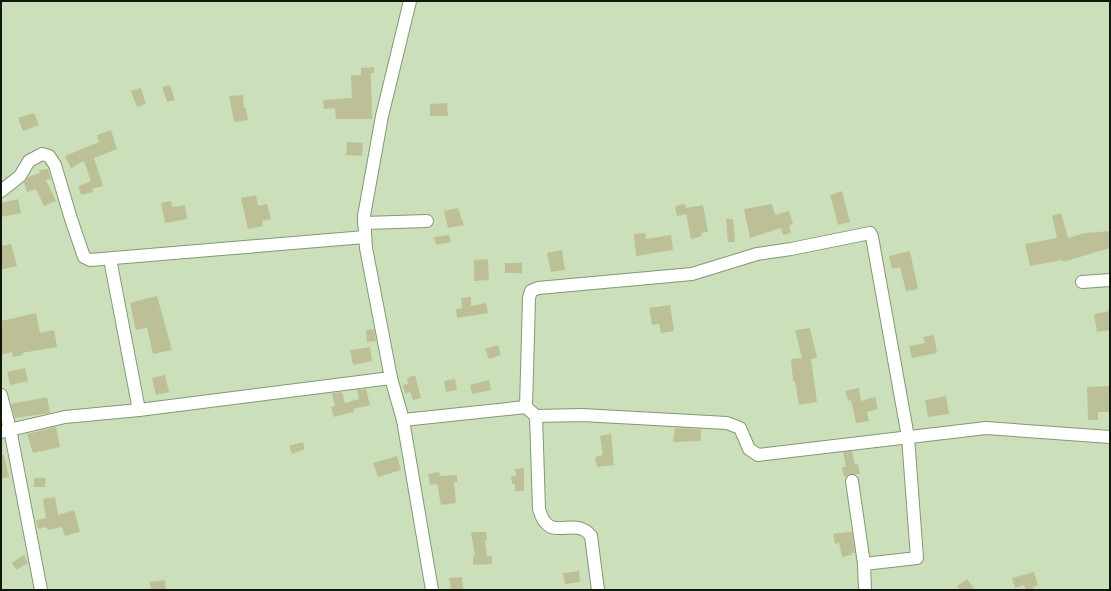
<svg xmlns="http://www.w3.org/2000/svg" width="1111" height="591" viewBox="0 0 1111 591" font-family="Mulish,sans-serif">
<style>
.building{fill:#bdc097}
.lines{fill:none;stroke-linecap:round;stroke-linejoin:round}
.minor-casing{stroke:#849774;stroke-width:14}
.minor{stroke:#fff;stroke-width:12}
</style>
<rect width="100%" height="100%" fill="#cbe0ba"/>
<g class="building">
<path d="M374 67V73H371L372 119H336L335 108 324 109 323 100 352 98 351 75H361V68Z"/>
<path d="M170 85 175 100 167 102 162 87Z"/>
<path d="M141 88 146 104 137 107 131 91Z"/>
<path d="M243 95 244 108H246L248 120 234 122 229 96Z"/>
<path d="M447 103 448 116H430V104Z"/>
<path d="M34 113 39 125 23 131 18 118Z"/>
<path d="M111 130 117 149 94 158 103 186 92 189 93 192 81 195 78 186 91 181 84 161 71 168 65 156 99 142 97 135Z"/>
<path d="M347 142 363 143 362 156 346 155Z"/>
<path d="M48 169 51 179 46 180 56 201 44 206 36 189 27 192 24 183 28 177 40 173 39 170Z"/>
<path d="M842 191 850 222 838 225 830 195Z"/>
<path d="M256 195 258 206 267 204 271 219 262 221 263 226 248 229 241 198Z"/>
<path d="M18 199 21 213 1 217V203Z"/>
<path d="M171 201 172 207 185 205 187 219 165 223 161 203Z"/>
<path d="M685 204 686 208 703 205 708 232 701 233 702 236 691 239 686 214 677 216 675 206Z"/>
<path d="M772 204 775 215 789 211 793 224 789 225 791 233 783 235 781 228 750 238 744 209Z"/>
<path d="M458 208 464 225 448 228 444 211Z"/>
<path d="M1061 213 1068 238 1085 233 1110 231V248L1063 262V260L1030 266 1025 244 1057 238 1052 216Z"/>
<path d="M726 219H733L735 242H728Z"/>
<path d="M645 233 646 239 671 235 673 250 636 256 634 234Z"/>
<path d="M449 235 451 242 436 245 434 237Z"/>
<path d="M11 244 17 266 1 270V246Z"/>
<path d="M562 250 565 270 551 272 547 253Z"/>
<path d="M910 251 918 289 906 291 900 267 892 269 889 256Z"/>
<path d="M488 259 489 280 474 281V260Z"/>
<rect x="505" y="263" width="17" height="10"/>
<path d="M157 296 172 350 153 354 147 328 136 330 130 303Z"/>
<path d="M471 297V306L486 303 488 313 457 318 456 309 462 308 461 298Z"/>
<path d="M670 305 674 331 661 333 659 324 652 325 649 308Z"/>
<path d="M1110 311V330L1097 332 1094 314Z"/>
<path d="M36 313 40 333 54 330 57 347 22 353 23 355 13 357 12 352 1 355V321Z"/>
<path d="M810 328 817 358 811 359 817 402 799 405 795 381H793L791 359 802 358 795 330Z"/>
<path d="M374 329 376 341 367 342 366 330Z"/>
<path d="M934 335 937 353 912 358 909 346 925 343 923 337Z"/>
<path d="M498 345 501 355 489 359 485 349Z"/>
<path d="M370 347 372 361 353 365 350 350Z"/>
<path d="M25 368 28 381 10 385 7 372Z"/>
<path d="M165 375 169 392 156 395 152 378Z"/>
<path d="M415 375 421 398 413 400 410 392 405 394 403 385 408 384 407 378Z"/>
<path d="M455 379 457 390 446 392 444 381Z"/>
<path d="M489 380 491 390 472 394 470 385Z"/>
<path d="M1110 386V412H1098V420H1088L1087 387Z"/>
<path d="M859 388 861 401 875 397 878 409 867 412 869 421 856 423 851 400 848 401 845 391Z"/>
<path d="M366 389 370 405 354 409V412L334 417 331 407 335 406 332 393 342 392 345 403 359 399 357 390Z"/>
<path d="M946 396 949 414 928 417 925 400Z"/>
<path d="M47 397 50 413 15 418 11 404Z"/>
<path d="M56 427 60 447 33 453 27 434Z"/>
<path d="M675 428 701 429V441L673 442Z"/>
<path d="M611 434 614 465 597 467 595 457 603 455 600 436Z"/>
<path d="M303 442 305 449 292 454 289 446Z"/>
<path d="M852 451 855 465 858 464 860 474H851L844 477 842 467H846L843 452Z"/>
<path d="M1 455H4L9 477 1 479Z"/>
<path d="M397 456 401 470 378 477 373 463Z"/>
<path d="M524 468V491H515V484H512L511 476H516L515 469Z"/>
<path d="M439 472 440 476 457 475V482H454L456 503 441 505 437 484 430 485 428 474Z"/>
<path d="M34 478H46L45 487H34Z"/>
<path d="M55 497 58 515 74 510 80 532 65 536 62 527 48 530 46 527 38 529 36 520 46 518 43 499Z"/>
<path d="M471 532H486L487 540H485L487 556H492V564L473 565V557L475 556Z"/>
<path d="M847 532H852L855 553H851L852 555 842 557 839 543 835 544 833 534Z"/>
<path d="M24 555 28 563 16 570 12 563Z"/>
<path d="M579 571 580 582 565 584 563 573Z"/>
<path d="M1034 572 1038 585 1033 587 1034 590H1026L1024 585 1015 588 1012 578Z"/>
<path d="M462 577 463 590H451L449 578Z"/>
<path d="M967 579 975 590H960L957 586Z"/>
<path d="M165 580 166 590H151L150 582Z"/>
</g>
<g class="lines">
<defs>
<g id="minor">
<path d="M1 191 20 176 29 161 42 154 49 156 55 165 71 219 84 257 90 260 365 237"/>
<path d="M364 223 427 221"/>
<path d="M110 259 139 410"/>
<path d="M1082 282 1110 280"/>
<path d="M391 378 366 248 364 216 382 116 410 1"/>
<path d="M1 395 10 429 41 590"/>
<path d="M526 407 529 298 531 291 538 288 692 274 757 254 791 249 870 233 872 237 908 437 917 558 864 564 865 590"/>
<path d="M536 416 539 509C549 546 574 514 591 536L598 590"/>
<path d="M403 420 432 590"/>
<path d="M1 432 65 417 139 410 391 378 403 420 526 407 536 416 582 415 727 423 740 428 749 449 758 455 986 428 1110 437"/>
<path d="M852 481 864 564"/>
</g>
</defs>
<use href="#minor" class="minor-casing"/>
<use href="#minor" class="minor"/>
</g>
<rect width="1111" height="591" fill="none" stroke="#11180b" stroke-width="4"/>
</svg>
